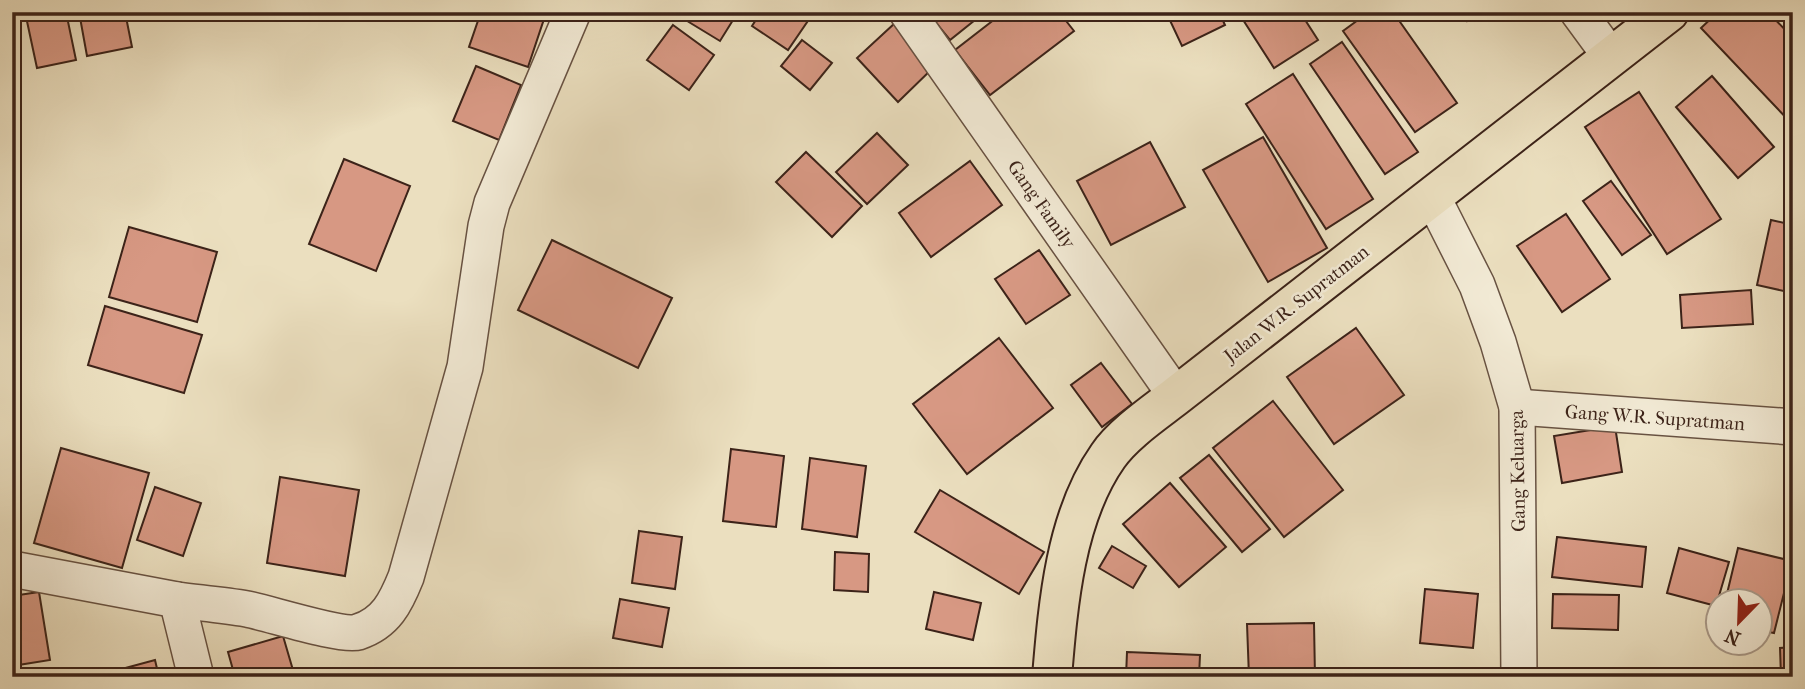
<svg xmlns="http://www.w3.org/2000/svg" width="1805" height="689" viewBox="0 0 1805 689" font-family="'IM FELL French Canon',serif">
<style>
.building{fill:#d79883;stroke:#3c2319;stroke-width:2}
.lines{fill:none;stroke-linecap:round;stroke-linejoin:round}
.minor-casing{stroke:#685242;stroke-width:38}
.trunk-casing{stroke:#3c2319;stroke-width:42}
.minor{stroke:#f2ead5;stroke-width:35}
.trunk{stroke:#ebdfbf;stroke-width:38}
.labels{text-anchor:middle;stroke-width:5;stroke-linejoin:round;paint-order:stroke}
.street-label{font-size:19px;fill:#3c2319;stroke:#f2ead5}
</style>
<rect width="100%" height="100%" fill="#ebdfbf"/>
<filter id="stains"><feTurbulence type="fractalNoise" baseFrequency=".00286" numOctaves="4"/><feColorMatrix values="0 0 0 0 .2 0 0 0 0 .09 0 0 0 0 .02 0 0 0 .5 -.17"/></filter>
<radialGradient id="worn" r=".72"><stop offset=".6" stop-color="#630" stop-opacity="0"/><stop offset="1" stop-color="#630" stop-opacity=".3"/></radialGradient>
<g class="building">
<path d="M25 12H66L76 60 37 68Z"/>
<path d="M79 12H125L132 47 87 56Z"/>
<path d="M481 12H525L544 19 528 67 469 47Z"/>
<path d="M682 12H738L720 41 679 16Z"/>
<path d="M761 12H814L788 50 752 26Z"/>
<path d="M927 12H985L950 40Z"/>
<path d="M1004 12H1059L1074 31 990 95 955 50Z"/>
<path d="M1166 12H1219L1225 25 1182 46Z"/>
<path d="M1238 12H1300L1318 40 1274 68Z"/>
<path d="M1369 12H1393L1457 103 1415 132 1343 31Z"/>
<path d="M1460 12H1477L1467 21Z"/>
<path d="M1718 12H1768L1793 38V125L1701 28Z"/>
<path d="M895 23 935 66 898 102 857 58Z"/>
<path d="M673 25 714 55 689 90 647 60Z"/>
<path d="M802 40 832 63 810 90 781 66Z"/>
<path d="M1342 42 1418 152 1385 174 1310 64Z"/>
<path d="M476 66 521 85 499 140 453 121Z"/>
<path d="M1293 74 1373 199 1326 229 1246 104Z"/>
<path d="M1712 76 1774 147 1738 178 1676 107Z"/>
<path d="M1639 92 1721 219 1667 254 1585 127Z"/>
<path d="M877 133 908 165 867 204 836 172Z"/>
<path d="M1263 137 1327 248 1268 282 1203 170Z"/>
<path d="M1150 142 1185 207 1111 245 1077 181Z"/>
<path d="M806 152 862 206 832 237 776 182Z"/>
<path d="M344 159 410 186 376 271 309 244Z"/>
<path d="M970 161 1002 205 931 257 899 213Z"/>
<path d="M1611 181 1651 235 1622 255 1583 201Z"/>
<path d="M1566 214 1610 279 1562 312 1517 246Z"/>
<path d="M1771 220 1793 225V293L1757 285Z"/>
<path d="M129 227 217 252 197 322 109 297Z"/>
<path d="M552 240 672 298 638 368 518 310Z"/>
<path d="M1039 250 1070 295 1026 324 995 279Z"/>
<path d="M1751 290 1753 324 1682 328 1680 295Z"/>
<path d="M105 306 202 335 184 393 88 365Z"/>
<path d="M1356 328 1404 395 1334 444 1287 377Z"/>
<path d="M999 338 1053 408 967 474 913 404Z"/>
<path d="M1101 363 1132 404 1102 427 1071 385Z"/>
<path d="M1273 401 1343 490 1284 537 1213 448Z"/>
<path d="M1615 426 1622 472 1562 483 1554 436Z"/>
<path d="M61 448 149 473 122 568 34 543Z"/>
<path d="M731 449 784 456 776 527 723 521Z"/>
<path d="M1209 455 1270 529 1242 552 1180 478Z"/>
<path d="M810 458 866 466 857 537 802 529Z"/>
<path d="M280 477 359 490 345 576 267 563Z"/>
<path d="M1170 483 1226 547 1179 587 1123 524Z"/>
<path d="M155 487 201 503 183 556 137 540Z"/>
<path d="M940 490 1044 552 1019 594 915 532Z"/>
<path d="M639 531 682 537 675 589 632 583Z"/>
<path d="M1557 537 1646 547 1642 587 1552 577Z"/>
<path d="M1112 546 1146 566 1133 588 1099 568Z"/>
<path d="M1679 548 1729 562 1716 606 1667 593Z"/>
<path d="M1738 548 1792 561 1774 633 1759 630V602H1725Z"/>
<path d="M835 552 869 554 868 592 834 590Z"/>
<path d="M1425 589 1478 594 1473 648 1420 643Z"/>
<path d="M39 592 50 660 12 666V596Z"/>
<path d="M934 592 981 603 973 640 926 629Z"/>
<path d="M1553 594 1619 595 1618 630 1552 628Z"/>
<path d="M620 599 669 608 662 647 613 638Z"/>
<path d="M1314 623 1315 677H1249L1247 624Z"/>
<path d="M283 636 295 677H235L228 652Z"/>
<path d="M1793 647V677H1781L1780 648Z"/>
<path d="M1127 652 1200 655 1199 677H1126Z"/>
<path d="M155 660 159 677H92Z"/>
<path d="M612 670 629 677H610Z"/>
</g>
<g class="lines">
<defs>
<g id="minor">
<path d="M907 12 1176 396"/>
<path d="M1578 12 1611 57"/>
<path d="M1433 198 1477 285 1498 342 1517 407 1519 677"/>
<path d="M1517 407 1793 427"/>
<path d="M12 569 177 600 196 677"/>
<path d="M177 600C200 603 224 605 247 609 268 613 342 637 358 632 386 623 396 602 406 577L465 367 486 226 492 203 573 12"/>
</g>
<path id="trunk" d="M1052 677C1058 605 1065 517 1108 456 1123 434 1154 413 1176 396L1669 12"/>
</defs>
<use href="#minor" class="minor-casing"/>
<use href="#trunk" class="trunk-casing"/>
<use href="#minor" class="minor"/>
<use href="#trunk" class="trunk"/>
</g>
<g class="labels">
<g class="street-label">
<text transform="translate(1042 204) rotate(55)" y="7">Gang Family</text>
<text transform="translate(1296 303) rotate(-38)" y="7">Jalan W.R. Supratman</text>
<text transform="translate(1655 417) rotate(4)" y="7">Gang W.R. Supratman</text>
<text transform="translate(1517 471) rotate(-91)" y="7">Gang Keluarga</text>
</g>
</g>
<rect width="1805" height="689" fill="none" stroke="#ebdfbf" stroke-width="42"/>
<rect x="14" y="14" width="1777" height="661" fill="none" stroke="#3c2319" stroke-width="3.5"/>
<rect x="21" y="21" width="1763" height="647" fill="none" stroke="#3c2319" stroke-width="2"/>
<g transform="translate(1739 622) rotate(203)"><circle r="33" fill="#f2ead5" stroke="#a99a8a" stroke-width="2"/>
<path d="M0-5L12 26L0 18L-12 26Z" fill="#8f2418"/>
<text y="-10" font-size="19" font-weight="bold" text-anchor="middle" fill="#3c2319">N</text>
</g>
<rect width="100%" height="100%" filter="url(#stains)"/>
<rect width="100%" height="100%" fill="url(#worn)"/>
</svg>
